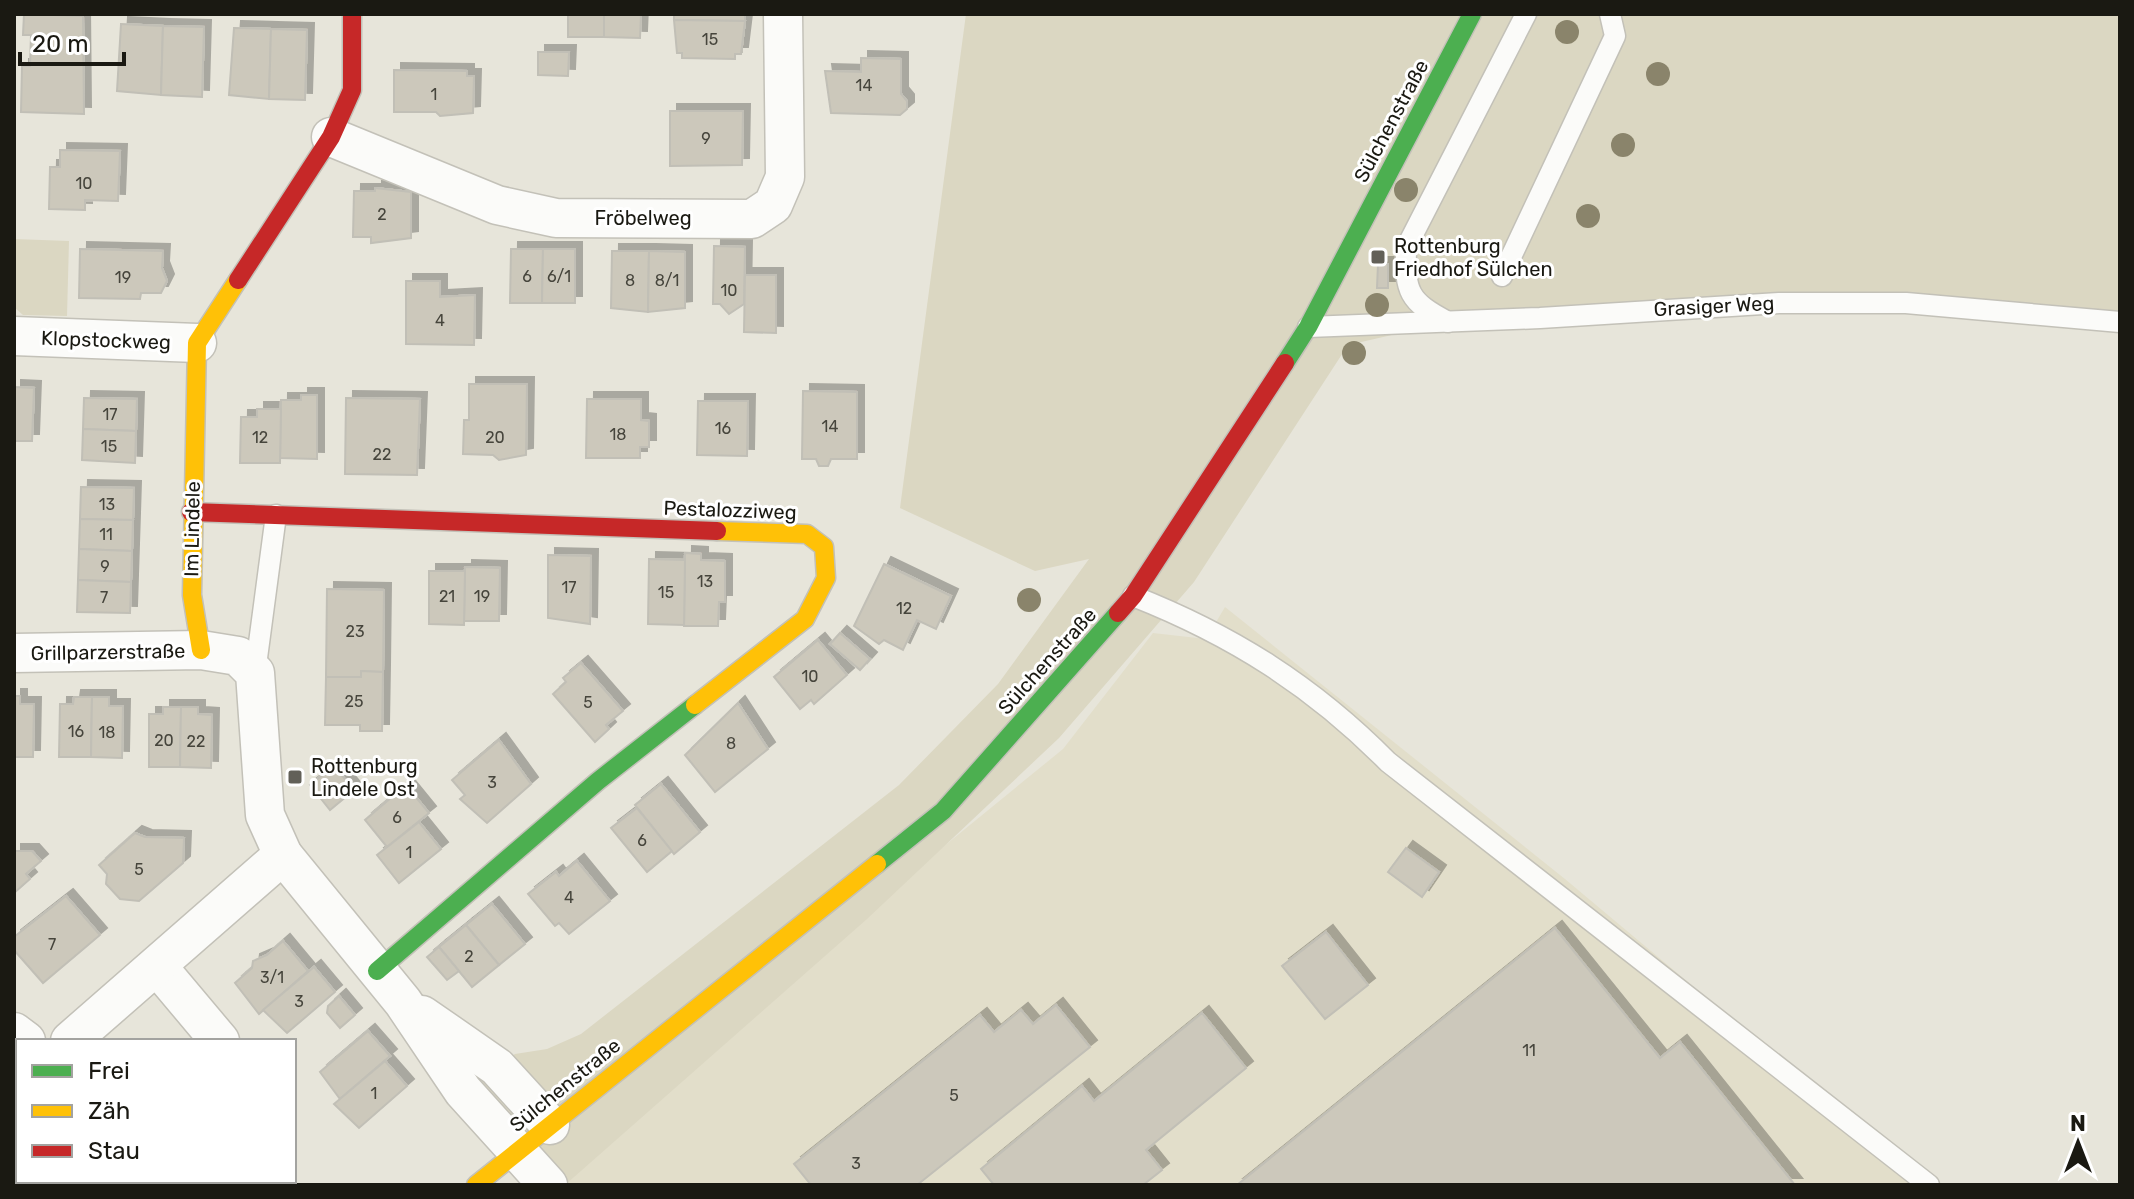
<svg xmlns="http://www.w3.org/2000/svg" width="2134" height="1199" viewBox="0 0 2134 1199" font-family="Rubik,sans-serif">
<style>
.built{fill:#e2deca}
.green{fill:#dbd7c2}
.building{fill:#ccc8bb;stroke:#c1bfb6;stroke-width:2;filter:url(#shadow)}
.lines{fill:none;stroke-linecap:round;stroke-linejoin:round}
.lane-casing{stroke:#c3c1b8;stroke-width:23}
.street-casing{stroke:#c3c1b8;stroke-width:41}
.fast-casing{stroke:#c3c1b8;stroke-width:21}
.slow-casing{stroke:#c3c1b8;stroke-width:21}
.jam-casing{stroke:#c3c1b8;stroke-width:21}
.lane{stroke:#fbfbf9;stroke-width:20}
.street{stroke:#fbfbf9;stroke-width:38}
.fast{stroke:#4caf50;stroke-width:18}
.slow{stroke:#ffc107;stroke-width:18}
.jam{stroke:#c62828;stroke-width:18}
.tree{fill:#8a846b}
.poi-dot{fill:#626058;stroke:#fff;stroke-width:3}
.labels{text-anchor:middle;stroke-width:6;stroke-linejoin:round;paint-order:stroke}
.number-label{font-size:16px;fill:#46453c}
.street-label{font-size:20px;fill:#1a1912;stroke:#fff}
.poi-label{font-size:20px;fill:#1a1912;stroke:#fff;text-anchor:start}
</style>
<defs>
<filter id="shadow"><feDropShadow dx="7" dy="-7" stdDeviation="0" flood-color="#0004"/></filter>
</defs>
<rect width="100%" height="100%" fill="#e7e5da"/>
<path class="built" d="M1225 607 1565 879 1930 1185H529L1063 749 1153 633 1206 639Z"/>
<g class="green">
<path d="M966 14H2120V322L1906 303 1449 322 1348 345 1194 582 1059 738 867 919 565 1185 463 1091 515 1054 547 1049 581 1034 899 785 998 684 1089 559 1035 571 900 508Z"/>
<path d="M14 239 69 241 67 316 23 315 14 307Z"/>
</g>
<g class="building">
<path d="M24 14 83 16 84 114 21 112 22 66H30L31 35H23Z"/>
<rect x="568" y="14" width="36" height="23"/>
<path d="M604 14H641L640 38 604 37Z"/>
<path d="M674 14H745V21L674 20Z"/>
<path d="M674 20 745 21 741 54H735V59L682 58V53H677Z"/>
<path d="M121 24 163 26 161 95 117 91Z"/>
<path d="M163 26 204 27 202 97 161 95Z"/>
<path d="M234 28 271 29 269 99 229 95Z"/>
<path d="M271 29 307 30 305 100 269 99Z"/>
<path d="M538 52H569L568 76 538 75Z"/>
<path d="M861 58 901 59V94L907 101V109L900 115 831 113 825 71 861 72Z"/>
<path d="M394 70 467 71V76H474L473 113 440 116 436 112H394Z"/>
<path d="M670 111H743L742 165 670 166Z"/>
<path d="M60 150 120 151 118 201 85 200V210L49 209 50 167H60Z"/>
<path d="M375 188 411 192V238L371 243V237H353L354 191H375Z"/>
<path d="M714 246 745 247 744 304 729 314 720 304H713Z"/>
<path d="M80 249 163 251 162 268 167 281 161 293H141L140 299 79 298Z"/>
<path d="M511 249H543L542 303H510Z"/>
<path d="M543 249H575V303H542Z"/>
<path d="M612 251H649L648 312 611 308Z"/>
<path d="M649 251 685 252V308L648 312Z"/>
<path d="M1378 264H1388V288H1377Z"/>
<path d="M745 275H776V333L744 332Z"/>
<path d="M406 281H440V297L475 295 474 345 406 344Z"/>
<path d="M469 384H527L526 455 499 460 493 455 463 454 464 420H469Z"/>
<path d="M14 387 34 388 32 441H14Z"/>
<path d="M803 391 857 392V459H831L828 466H819L816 459H802Z"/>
<path d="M301 395H317V459L280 458 281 400H301Z"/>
<path d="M84 398 137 399 136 431 83 429Z"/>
<path d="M346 398 420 399 417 475 345 474Z"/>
<path d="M587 399H641V420L649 421V447H640V458H586Z"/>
<path d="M698 401H748L747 456 697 455Z"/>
<path d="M257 409H281L280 463H240L241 417H257Z"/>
<path d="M83 429 136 431 135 463 82 460Z"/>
<path d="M81 487 134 488 133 520 80 519Z"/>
<path d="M80 519 133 520 132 551 79 549Z"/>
<path d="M79 549 132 551 131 582 78 580Z"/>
<path d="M685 553 701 554V560L725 561V602H719L718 626H684Z"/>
<path d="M548 555 591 556 590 624 548 618Z"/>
<path d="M649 559 685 560 684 625 648 624Z"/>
<path d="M884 564 951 596 936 629 917 620 903 650 884 640 879 644 854 626Z"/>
<path d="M465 567 500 568 499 621H464Z"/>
<path d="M429 571H465L464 625 429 624Z"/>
<path d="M78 580 131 582 130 613 77 612Z"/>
<path d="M327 589 384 590 383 672 361 671V677H326Z"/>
<path d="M840 633 870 659 860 670 830 644Z"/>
<path d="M818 640 847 675 814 704 811 700 800 709 774 677Z"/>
<path d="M581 663 623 711 606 725 609 729 595 742 553 694 566 682 563 678Z"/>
<path d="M361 671 383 672 382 731H360V725H325L326 677H361Z"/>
<path d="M14 696H20V704H34L33 757H14Z"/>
<path d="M74 697H92L91 757H59L60 704H73Z"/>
<path d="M92 697H109V706H123L122 758 91 757Z"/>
<path d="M738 703 768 749 715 792 685 755Z"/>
<path d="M163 707H181L180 767H149V714H163Z"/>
<path d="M181 707H198V714L212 715 211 768 180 767Z"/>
<path d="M499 740 531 784 487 823 460 799 465 795 452 780Z"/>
<path d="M334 766 354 790 330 810 310 785Z"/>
<path d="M661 784 700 832 674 854 635 805Z"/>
<path d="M406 785 429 813 387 847 365 820Z"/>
<path d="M637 808 672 851 647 872 611 828Z"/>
<path d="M419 822 441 849 399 883 377 855Z"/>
<path d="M135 833 145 837 184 838 183 863 139 901 120 899 106 884 107 874 99 865Z"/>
<path d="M1406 848 1439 872 1422 897 1388 872Z"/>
<path d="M14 851H32L41 861 26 874 30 879 14 893Z"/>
<path d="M577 861 610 901 569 934 559 923 555 926 528 894 556 872 559 876Z"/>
<path d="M66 896 100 935 43 983 14 950V937Z"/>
<path d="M492 904 525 944 499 965 466 925Z"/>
<path d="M466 925 499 965 472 987 439 947Z"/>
<path d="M1555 928 1660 1058 1680 1042 1795 1185H1237Z"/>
<path d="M1326 932 1368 985 1325 1019 1282 966Z"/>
<path d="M283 941 308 971 259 1014 235 983 252 968 253 961 267 955Z"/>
<path d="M439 947 459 971 447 980 427 957Z"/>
<path d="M314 967 335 992 287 1033 263 1010Z"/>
<path d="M339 996 355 1015 340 1028 327 1013 328 1006Z"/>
<path d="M1056 1005 1090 1047 917 1185H811L794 1164 980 1015 994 1032 1021 1010 1033 1024Z"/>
<path d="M1202 1013 1246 1068 1146 1150 1162 1170 1143 1185H994L981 1169 1082 1086 1094 1101Z"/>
<path d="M368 1031 390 1056 340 1099 320 1072Z"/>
<path d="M385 1061 407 1086 359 1128 334 1104Z"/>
<path d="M204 1181H252L256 1185H200Z"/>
</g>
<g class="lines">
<defs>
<g id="lane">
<path d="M1502 276 1615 36 1610 14"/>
<path d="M1448 322C1408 301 1405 292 1406 248L1526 14"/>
<path d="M1308 327 1540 318 1779 303H1906L2120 322"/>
<path d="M1133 596C1232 635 1313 686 1388 762L1929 1185"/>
<path d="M255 673 276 515"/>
</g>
<g id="street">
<path d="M331 137 497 205 556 218 752 219 773 205 785 177 783 14"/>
<path d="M14 336 197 343"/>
<path d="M14 653 201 650 238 656 255 673 265 815 283 855 403 1002 463 1091 548 1185"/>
<path d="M157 966 220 1041"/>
<path d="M422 1015 497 1067 550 1125"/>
<path d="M14 1032 26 1041"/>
<path d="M70 1041 283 855"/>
</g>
<g id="fast">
<path d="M1285 363 1308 327 1472 14"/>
<path d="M877 864 943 811 1118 613"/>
<path d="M377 971 598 781 695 705"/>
</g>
<g id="slow">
<path d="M201 650 192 595 197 343 238 280"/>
<path d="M695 705 805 619 826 578 824 547 807 534 717 531"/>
<path d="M476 1185 877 864"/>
</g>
<g id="jam">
<path d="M238 280 331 137 352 90V14"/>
<path d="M191 512 717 531"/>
<path d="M1118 613 1133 596 1285 363"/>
</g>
</defs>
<use href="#lane" class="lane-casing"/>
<use href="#street" class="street-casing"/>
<use href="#fast" class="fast-casing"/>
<use href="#slow" class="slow-casing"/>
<use href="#jam" class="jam-casing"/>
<use href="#lane" class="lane"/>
<use href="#street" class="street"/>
<use href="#fast" class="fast"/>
<use href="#slow" class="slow"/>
<use href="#jam" class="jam"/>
</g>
<g class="tree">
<circle cx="1567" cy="32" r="12"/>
<circle cx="1658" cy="74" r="12"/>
<circle cx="1623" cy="145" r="12"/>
<circle cx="1406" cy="190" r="12"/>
<circle cx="1588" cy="216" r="12"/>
<circle cx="1377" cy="305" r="12"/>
<circle cx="1354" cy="353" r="12"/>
<circle cx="1029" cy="600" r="12"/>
</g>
<g class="poi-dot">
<rect x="1370" y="249" width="16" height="16" rx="4"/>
<rect x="287" y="769" width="16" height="16" rx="4"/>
</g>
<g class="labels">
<g class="number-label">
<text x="710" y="45">15</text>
<text x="864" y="91">14</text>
<text x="434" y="100">1</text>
<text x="706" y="144">9</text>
<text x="84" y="189">10</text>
<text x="382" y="220">2</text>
<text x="527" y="282">6</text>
<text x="559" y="282">6/1</text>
<text x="123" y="283">19</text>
<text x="630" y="286">8</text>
<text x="667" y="286">8/1</text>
<text x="729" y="296">10</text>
<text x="440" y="326">4</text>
<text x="110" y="420">17</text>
<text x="830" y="432">14</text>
<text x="723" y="434">16</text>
<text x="618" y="440">18</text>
<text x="260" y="443">12</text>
<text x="495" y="443">20</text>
<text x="109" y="452">15</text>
<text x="382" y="460">22</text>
<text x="107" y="510">13</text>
<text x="106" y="540">11</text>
<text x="105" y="572">9</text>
<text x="705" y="587">13</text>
<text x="569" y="593">17</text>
<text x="666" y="598">15</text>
<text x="447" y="602">21</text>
<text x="482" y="602">19</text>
<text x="104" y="603">7</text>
<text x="904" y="614">12</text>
<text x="355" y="637">23</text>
<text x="810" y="682">10</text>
<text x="354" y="707">25</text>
<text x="588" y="708">5</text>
<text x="76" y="737">16</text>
<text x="107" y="738">18</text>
<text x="164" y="746">20</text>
<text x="196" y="747">22</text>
<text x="731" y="749">8</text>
<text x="492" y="788">3</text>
<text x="397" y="823">6</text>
<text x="642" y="846">6</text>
<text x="409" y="858">1</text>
<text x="139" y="875">5</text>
<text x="569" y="903">4</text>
<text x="52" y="950">7</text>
<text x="469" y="962">2</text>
<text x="272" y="983">3/1</text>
<text x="299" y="1007">3</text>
<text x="1529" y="1056">11</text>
<text x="374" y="1099">1</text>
<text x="954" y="1101">5</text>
<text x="856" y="1169">3</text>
</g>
<g class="street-label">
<text transform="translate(1391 121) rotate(-62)" y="7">Sülchenstraße</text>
<text x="643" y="225">Fröbelweg</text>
<text transform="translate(1714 306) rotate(-3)" y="7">Grasiger Weg</text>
<text transform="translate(106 340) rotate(2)" y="7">Klopstockweg</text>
<text transform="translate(730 510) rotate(2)" y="7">Pestalozziweg</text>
<text transform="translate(192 529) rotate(-89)" y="7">Im Lindele</text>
<text transform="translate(108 652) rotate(-1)" y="7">Grillparzerstraße</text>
<text transform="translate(1047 661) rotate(-48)" y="7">Sülchenstraße</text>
<text transform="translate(565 1085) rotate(-39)" y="7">Sülchenstraße</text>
</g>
<g class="poi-label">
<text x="1394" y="253">Rottenburg<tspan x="1394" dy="23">Friedhof Sülchen</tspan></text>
<text x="311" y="773">Rottenburg<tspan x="311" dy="23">Lindele Ost</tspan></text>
</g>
</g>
<rect width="2134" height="1199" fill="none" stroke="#1a1912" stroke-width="32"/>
<rect x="16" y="1039" width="280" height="144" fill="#ffffff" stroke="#a3a3a0" stroke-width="2"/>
<rect x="32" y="1065" width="40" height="12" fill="#4caf50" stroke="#a3a3a0" stroke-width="2"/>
<text x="88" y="1079" font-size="24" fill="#1a1912">Frei</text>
<rect x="32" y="1105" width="40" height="12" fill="#ffc107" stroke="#a3a3a0" stroke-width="2"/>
<text x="88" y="1119" font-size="24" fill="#1a1912">Zäh</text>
<rect x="32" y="1145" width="40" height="12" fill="#c62828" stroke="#a3a3a0" stroke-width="2"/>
<text x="88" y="1159" font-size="24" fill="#1a1912">Stau</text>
<g transform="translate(2078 1143)" stroke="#ffffff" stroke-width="6" paint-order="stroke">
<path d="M0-6L14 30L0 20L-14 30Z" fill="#1a1912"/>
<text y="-12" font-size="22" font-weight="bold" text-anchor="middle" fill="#1a1912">N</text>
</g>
<path d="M20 52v12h104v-12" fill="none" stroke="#1a1912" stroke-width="4"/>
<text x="32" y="52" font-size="24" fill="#1a1912" stroke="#ffffff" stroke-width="6" paint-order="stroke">20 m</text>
</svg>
